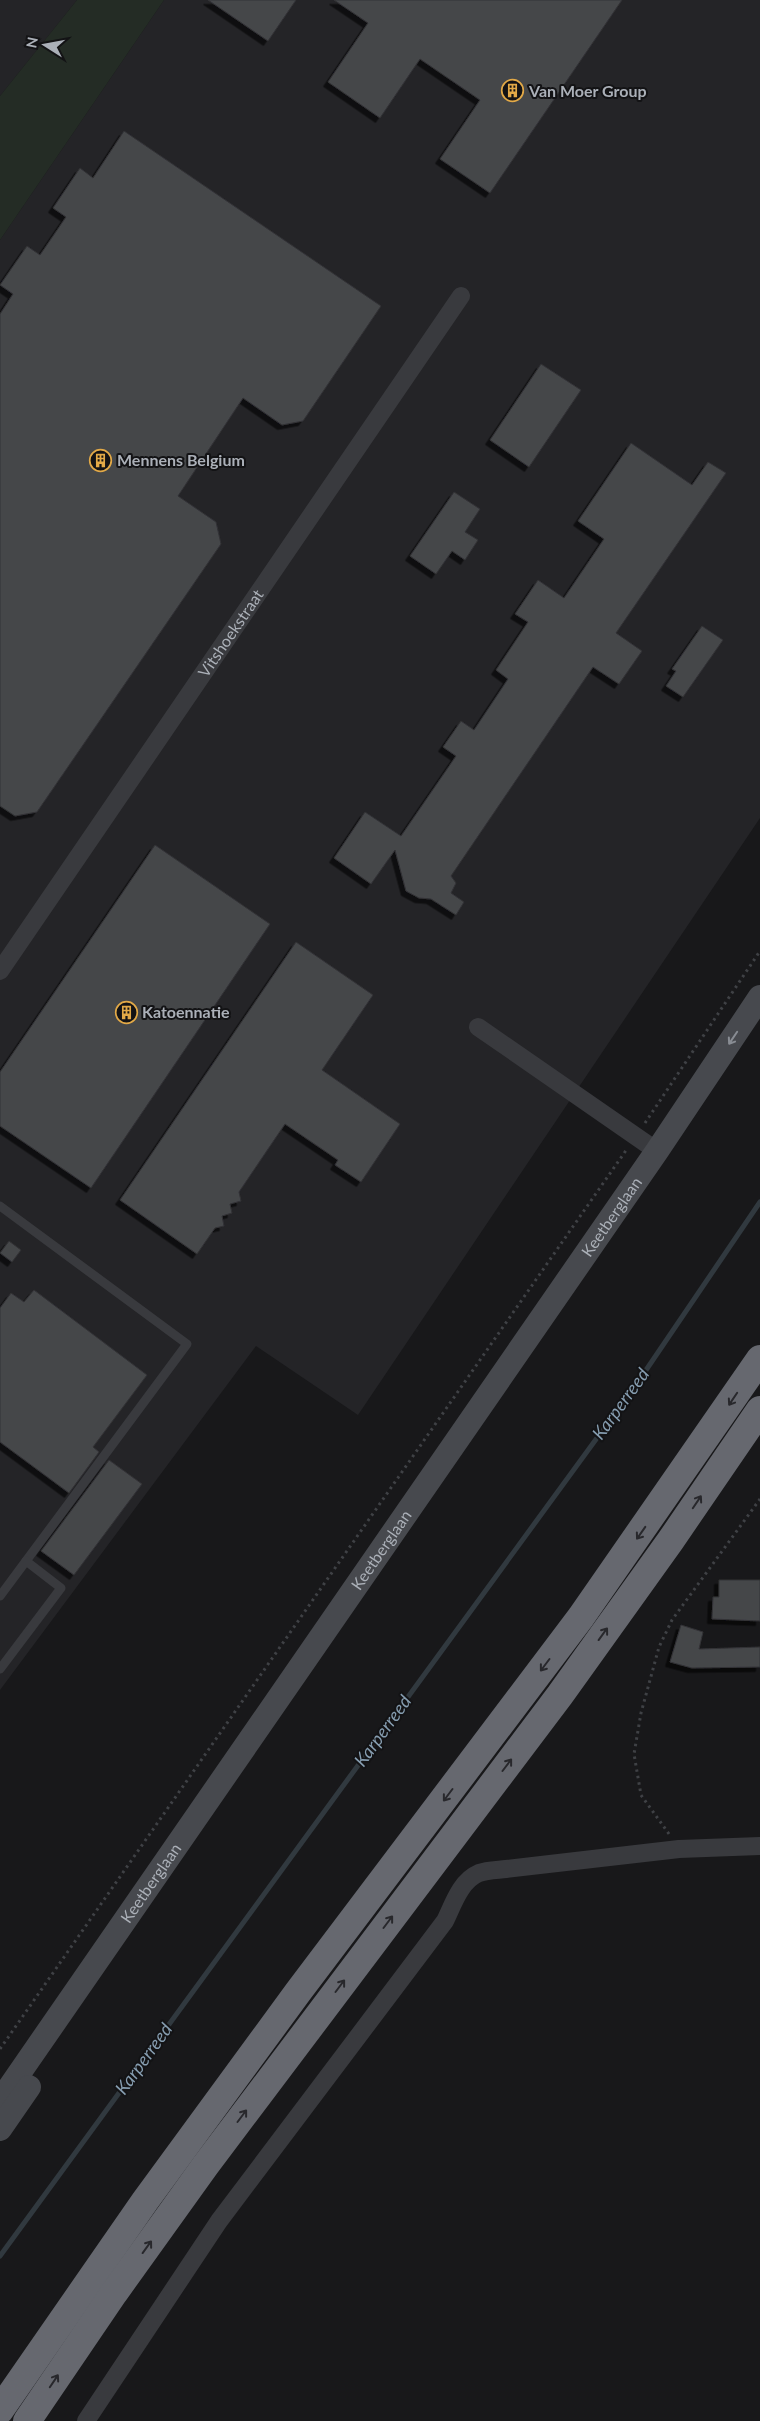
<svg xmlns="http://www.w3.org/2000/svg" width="760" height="2421" viewBox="0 0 760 2421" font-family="Lato,sans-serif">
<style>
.built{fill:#242427}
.green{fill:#242c25}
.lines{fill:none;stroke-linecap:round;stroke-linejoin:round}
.stream{stroke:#31393f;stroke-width:5}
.building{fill:#45464a;stroke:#323235;filter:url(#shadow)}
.path{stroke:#3f4145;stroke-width:3;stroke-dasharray:2.5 4;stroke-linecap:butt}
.lane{stroke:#393a3e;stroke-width:9}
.street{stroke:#393a3e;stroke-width:18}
.secondary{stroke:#47494e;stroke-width:24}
.highway{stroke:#66686f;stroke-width:28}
.oneway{stroke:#888c93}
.oneway2{stroke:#28282c}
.labels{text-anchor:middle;stroke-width:4;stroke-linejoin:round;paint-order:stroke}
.poi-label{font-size:16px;font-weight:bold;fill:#abb0b8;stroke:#131315;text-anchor:start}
.street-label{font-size:16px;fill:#abb0b8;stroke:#131315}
.water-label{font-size:18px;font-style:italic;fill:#869db0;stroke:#131315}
</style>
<defs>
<filter id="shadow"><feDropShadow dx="-4.5" dy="4.5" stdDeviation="0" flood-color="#0009"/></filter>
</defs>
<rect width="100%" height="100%" fill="#18181a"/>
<g class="built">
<path d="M0 0H77L0 96Z"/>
<path d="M164 0H760V818L358 1415 256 1346 0 1690V240Z"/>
</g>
<path class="green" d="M77 0H164L0 240V96Z"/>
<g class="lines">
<path class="stream" d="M0 2256 640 1379 760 1202"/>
</g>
<g class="building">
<path d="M208 0H296L268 41Z"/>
<path d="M334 0H622L490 193 440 159 480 100 420 59 380 118 328 82 368 23Z"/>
<path d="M124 131 381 306 303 421 282 425 243 398 178 496 216 522 221 544 37 812 15 816 0 806V314L13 294 0 285 27 246 40 255 66 217 53 208 80 168 93 178Z"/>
<path d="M541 364 581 390 529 467 490 440Z"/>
<path d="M631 443 692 485 708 462 726 473 616 633 642 651 619 684 593 667 451 876 456 883 451 893 464 902 456 915 431 899 419 898 406 891 395 850 371 884 334 858 365 812 401 836 456 756 443 747 461 721 474 730 508 679 496 670 528 622 515 614 538 580 564 598 604 539 578 521Z"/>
<path d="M454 492 480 509 465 532 478 540 465 560 452 551 436 574 410 556Z"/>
<path d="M702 626 723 640 683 697 666 686 676 671 672 669Z"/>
<path d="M155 845 270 924 91 1188 0 1126V1072Z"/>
<path d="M296 942 373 995 322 1070 400 1124 361 1182 335 1165 338 1160 285 1124 239 1192 241 1201 230 1204 232 1213 222 1216 224 1226 215 1228 197 1254 120 1200Z"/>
<path d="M9 1241 21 1250 12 1262 0 1253Z"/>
<path d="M34 1290 147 1375 93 1447 99 1452 69 1493 0 1442V1308L11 1293 24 1302Z"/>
<path d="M109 1460 142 1484 74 1575 41 1551Z"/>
<path d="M719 1580H760V1621L712 1619 713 1597H719Z"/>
<path d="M681 1625 703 1632 699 1649 760 1647V1667L692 1668 670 1662Z"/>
</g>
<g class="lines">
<g class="path">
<path d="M645 1123 760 951"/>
<path d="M669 1834 641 1795 634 1754 641 1713 659 1647 672 1620 760 1499"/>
<path d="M0 2049 627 1149"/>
</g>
<g class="lane">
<path d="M0 1206 187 1344 26 1561"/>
<path d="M0 1596 26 1561 61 1588 0 1669"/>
</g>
<g class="street">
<path id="s1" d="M0 971 461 296"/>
<path d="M478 1027 657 1151"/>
<path d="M86 2421 219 2221 445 1921C453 1905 460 1881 479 1873 487 1870 498 1870 506 1869L679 1849 760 1846"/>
</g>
<g class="secondary">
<path id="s2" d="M0 2101 657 1151 760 997"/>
<path d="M0 2129 29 2087"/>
</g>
<g class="highway">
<path d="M0 2410 145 2201 298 1992 581 1617 760 1359"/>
<path d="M27 2421 114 2293 205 2166 560 1695 671 1540 760 1410"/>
</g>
</g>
<defs><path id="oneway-shaft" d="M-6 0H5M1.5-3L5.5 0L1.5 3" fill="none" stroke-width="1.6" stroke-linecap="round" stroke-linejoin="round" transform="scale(1.25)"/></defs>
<use class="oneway" href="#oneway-shaft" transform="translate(733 1038) rotate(124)"/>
<g class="oneway2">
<use href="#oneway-shaft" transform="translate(733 1399) rotate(124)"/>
<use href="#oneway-shaft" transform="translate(697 1502) rotate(-56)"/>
<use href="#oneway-shaft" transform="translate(641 1533) rotate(125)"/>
<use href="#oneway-shaft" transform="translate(603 1634) rotate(-54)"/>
<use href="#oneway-shaft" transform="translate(545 1665) rotate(127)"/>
<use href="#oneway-shaft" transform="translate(507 1765) rotate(-53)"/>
<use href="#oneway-shaft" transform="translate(448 1795) rotate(127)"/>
<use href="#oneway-shaft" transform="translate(388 1922) rotate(-53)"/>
<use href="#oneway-shaft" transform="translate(340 1986) rotate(-53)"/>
<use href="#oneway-shaft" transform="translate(242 2116) rotate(-53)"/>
<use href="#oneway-shaft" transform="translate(147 2247) rotate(-54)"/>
<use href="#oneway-shaft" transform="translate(54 2381) rotate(-56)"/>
</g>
<defs>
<symbol id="building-ring" viewBox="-11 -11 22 22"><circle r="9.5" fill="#131315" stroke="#e2a947" stroke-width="1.5"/><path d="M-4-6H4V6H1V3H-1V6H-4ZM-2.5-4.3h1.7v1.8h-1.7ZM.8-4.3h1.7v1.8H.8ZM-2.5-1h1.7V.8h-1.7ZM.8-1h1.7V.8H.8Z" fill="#e2a947"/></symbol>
</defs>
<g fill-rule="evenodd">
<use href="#building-ring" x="500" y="78" width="25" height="25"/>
<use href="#building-ring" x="88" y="448" width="25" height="25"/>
<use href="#building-ring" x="114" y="1000" width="25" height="25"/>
</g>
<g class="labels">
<g class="poi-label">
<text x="529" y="97">Van Moer Group</text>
<text x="117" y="466">Mennens Belgium</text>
<text x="142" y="1018">Katoennatie</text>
</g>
<g class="street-label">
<text dy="6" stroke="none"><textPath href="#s1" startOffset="409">Vitshoekstraat</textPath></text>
<text dy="6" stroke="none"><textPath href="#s2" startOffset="1075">Keetberglaan</textPath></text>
<text dy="6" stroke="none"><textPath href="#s2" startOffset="670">Keetberglaan</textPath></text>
<text dy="6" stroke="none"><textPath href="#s2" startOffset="265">Keetberglaan</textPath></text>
</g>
<g class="water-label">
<text transform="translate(621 1404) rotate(-54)" y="6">Karperreed</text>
<text transform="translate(383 1731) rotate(-54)" y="6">Karperreed</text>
<text transform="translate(144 2059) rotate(-54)" y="6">Karperreed</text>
</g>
</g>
<g transform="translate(45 45) rotate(281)" stroke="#131315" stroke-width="4" paint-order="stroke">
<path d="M0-4L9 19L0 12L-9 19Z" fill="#abb0b8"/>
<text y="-8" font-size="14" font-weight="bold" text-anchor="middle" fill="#abb0b8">N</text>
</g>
</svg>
